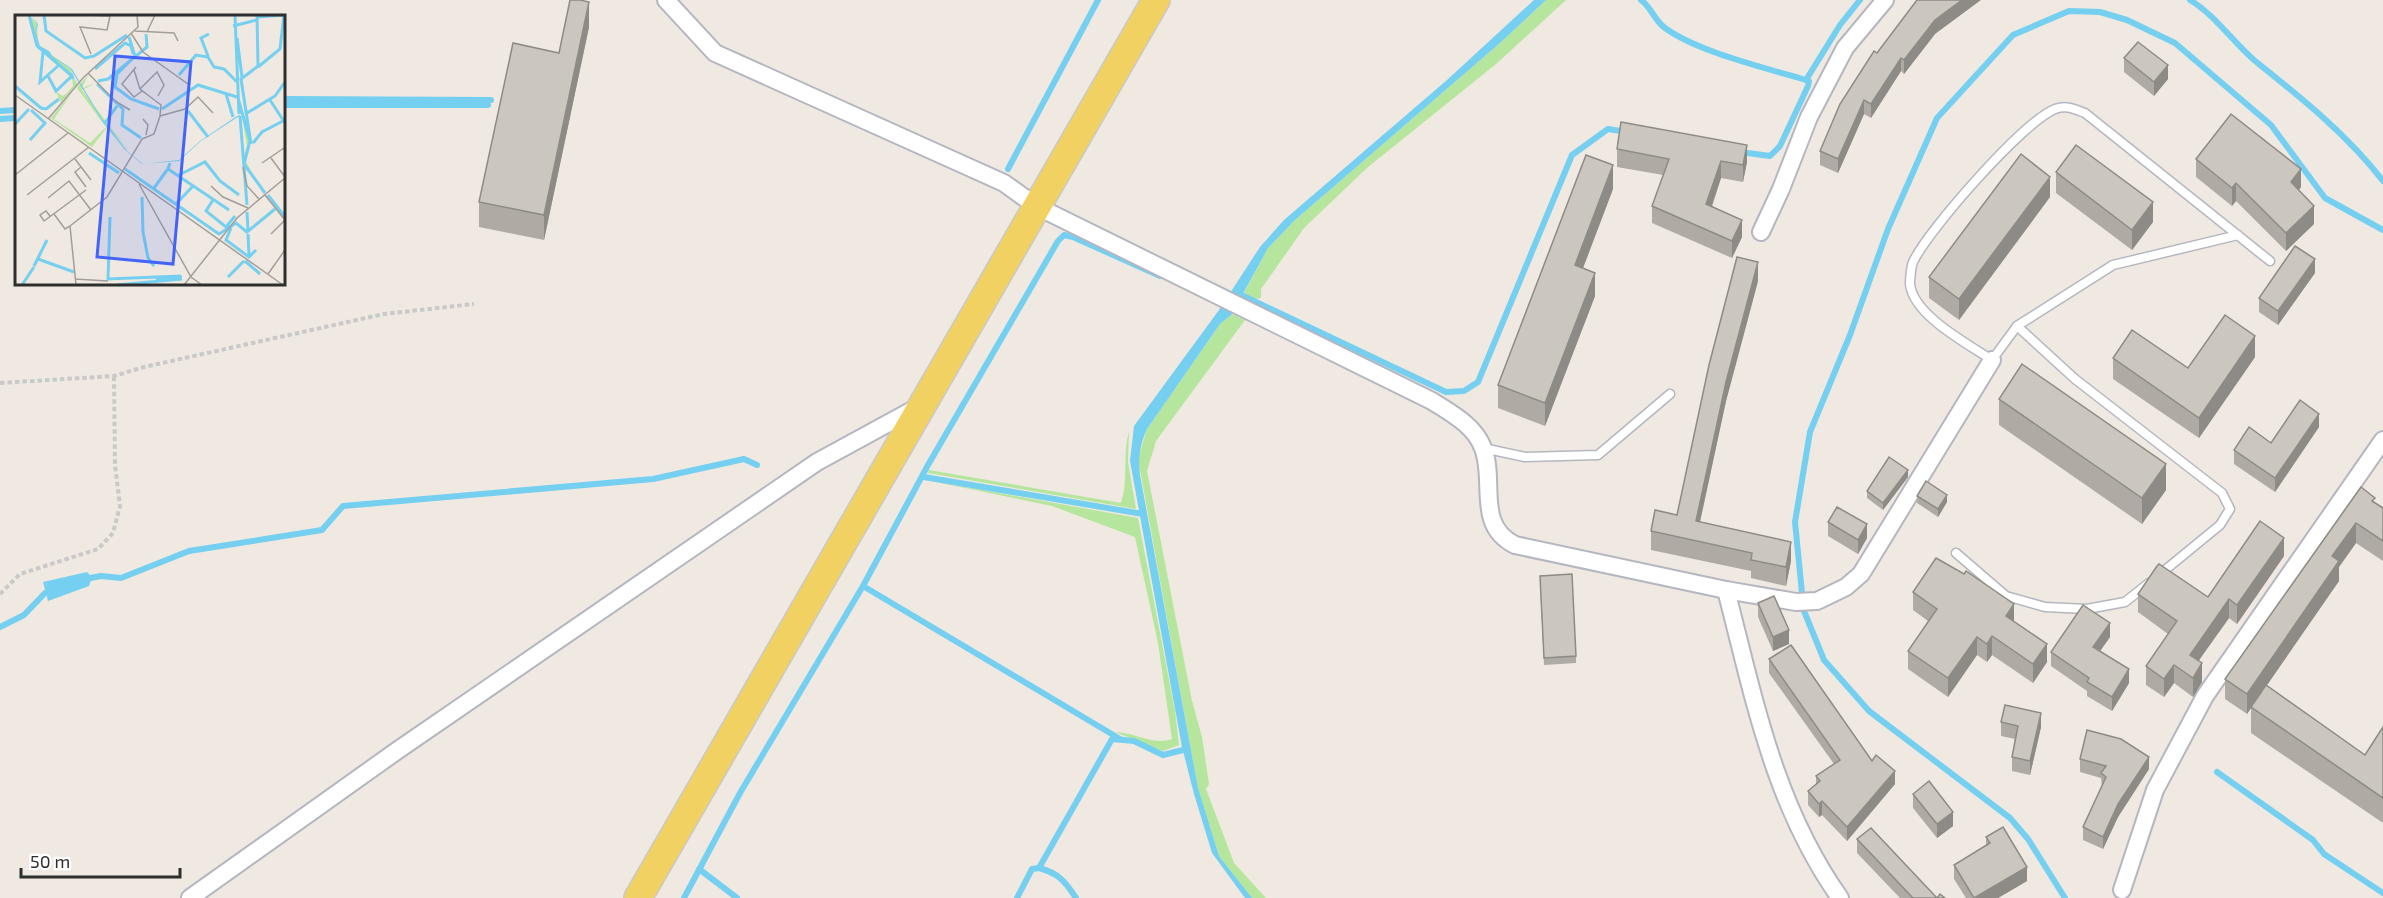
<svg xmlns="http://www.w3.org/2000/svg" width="2383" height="898" viewBox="0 0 2383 898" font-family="'Exo 2',sans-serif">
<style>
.green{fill:#b6e59e}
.water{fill:#75cff0}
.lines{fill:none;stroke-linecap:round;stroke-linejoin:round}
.stream{stroke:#75cff0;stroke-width:6}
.service-casing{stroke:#b4b7c1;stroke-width:11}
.minor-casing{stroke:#b4b7c1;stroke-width:20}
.primary-casing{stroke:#c9c9c9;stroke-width:30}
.path{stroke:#c9c9c9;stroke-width:4;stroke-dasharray:4.5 3;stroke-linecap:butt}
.service{stroke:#fff;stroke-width:8}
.minor{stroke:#fff;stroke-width:16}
.primary{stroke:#f2d163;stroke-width:27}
.wall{fill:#afaba4}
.shaded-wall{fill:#8e8b86}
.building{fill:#cbc7bf;stroke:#8e8b86;stroke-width:1.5}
.inset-river{fill:none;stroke:#75cff0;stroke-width:3}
.inset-road{fill:none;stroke:#a29e99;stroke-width:1.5}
.view{fill:#4264fb;fill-opacity:0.15;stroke:#4264fb;stroke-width:3}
.inset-edge{fill:none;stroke:#2e2e2e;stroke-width:3}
</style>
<rect width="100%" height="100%" fill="#efe9e1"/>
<g class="green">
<path d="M1546 0H1566L1496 64 1368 167 1304 228 1261 289V298L1254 299 1244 293 1268 248 1295 220 1500 43Z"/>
<path d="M1232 314 1245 320 1156 441 1147 471 1192 701 1202 737 1209 784 1206 789 1234 863 1266 898H1252L1219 856 1198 789 1138 459 1147 429 1220 324Z"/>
<path d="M1129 431 1128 462 1136 509 928 473 929 470 1121 503C1129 479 1122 455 1129 431Z"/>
<path d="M927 480 1138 518 1175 711 1179 745 1163 751 1115 732C1134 732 1153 746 1172 739L1158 643 1135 537 1052 506Z"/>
</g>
<g class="water">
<path d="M1534 0H1546L1500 43 1295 220 1268 248 1232 314 1220 324 1147 429C1140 445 1138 457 1140 475L1198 788 1219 856 1252 898H1245L1212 853 1194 794 1182 747 1130 461 1134 426 1219 310 1260 247 1284 220 1447 80Z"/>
<path d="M87 572 92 577 89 586 48 601 43 582Z"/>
</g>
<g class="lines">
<g class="stream">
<path d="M1641 0C1652 8 1654 20 1665 28 1698 52 1766 68 1806 80"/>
<path d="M2190 0C2215 15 2232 41 2254 60 2300 97 2347 134 2383 181"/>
<path d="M284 99 491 100"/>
<path d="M284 105H488"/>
<path d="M0 111 16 110"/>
<path d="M0 119 16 118"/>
<path d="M1740 152 1770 156 1780 146 1808 86 1809 81 1806 80 1840 25 1860 0"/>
<path d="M1008 169 1098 0"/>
<path d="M1237 293 1446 392 1464 391 1478 382 1572 155 1608 129 1627 132"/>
<path d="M924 477 1143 514"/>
<path d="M85 579 101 576 121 578 189 551 322 530 343 506 653 479 744 459 757 465"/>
<path d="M863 586 1120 739"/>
<path d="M1802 593 1795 522 1810 432 1850 335 1888 229 1937 118 2013 35 2069 11 2100 12 2127 20 2175 43 2271 125 2325 198 2383 230"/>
<path d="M1804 611 1824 660 1869 711 2010 818 2028 839 2065 898"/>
<path d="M0 627 24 615 45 593 53 590"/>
<path d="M2217 772 2313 840 2324 854 2383 893"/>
<path d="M1039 868C1058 873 1065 881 1076 898"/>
<path d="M699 869 737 898"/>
<path d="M684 898 740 793 863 586 928 465 1058 241 1064 235 1073 237 1160 276"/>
<path d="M1017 898 1032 869 1039 868 1112 739 1134 741 1163 755 1187 749"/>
</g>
<defs>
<g id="service">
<path d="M2238 235 2113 265 2017 326 1992 360C1968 344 1913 315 1910 284 1910 279 1911 267 1913 262 1928 230 2023 122 2055 109 2067 105 2074 109 2085 113L2270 261"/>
<path d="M2017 326 2075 379 2222 493 2230 509 2220 525 2159 575"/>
<path d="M1483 448 1525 457 1598 455 1670 394"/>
<path d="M1956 553 2006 596 2045 607 2087 609 2125 602 2149 583"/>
</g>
<g id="minor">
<path d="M666 0 715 53 1004 183 1036 206 1432 401C1452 414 1474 425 1483 448 1496 482 1475 525 1515 545L1726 590 1796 602 1817 601 1846 587 1861 574 1992 360"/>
<path d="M1761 232 1781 189 1809 117 1845 48 1885 0"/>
<path d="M1726 590C1754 698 1774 805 1840 898"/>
<path d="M2122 890 2155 790 2205 696 2383 440"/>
<path d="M190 898 398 750 817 462 918 407"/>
</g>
<path id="primary" d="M638 898 1156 0"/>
</defs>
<use href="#service" class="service-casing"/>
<use href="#minor" class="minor-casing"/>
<use href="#primary" class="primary-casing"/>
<g class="path">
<path d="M0 383 114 376 144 367 384 314 474 304"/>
<path d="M0 594 20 574 98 549 113 533 120 506 115 465 114 376"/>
</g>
<use href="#service" class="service"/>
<use href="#minor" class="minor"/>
<use href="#primary" class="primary"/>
</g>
<g class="wall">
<path d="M589 27 544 240 479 227V202L559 53Z"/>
<path d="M1935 34 1904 74 1901 71 1871 118 1864 114 1838 173 1820 165V151L1877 53Z"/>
<path d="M2124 58 2168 79 2154 96 2124 72Z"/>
<path d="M1617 149 1747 162 1743 182 1721 178 1712 207 1742 237 1732 258 1652 223V206L1663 175 1617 167Z"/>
<path d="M2196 159 2301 187 2299 190 2314 224 2286 251 2236 201 2232 206 2196 177Z"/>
<path d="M2056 172 2153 222 2132 250 2056 193Z"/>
<path d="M1613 189 1583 268 1595 296 1545 426 1498 408V385Z"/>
<path d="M2050 197 1959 320 1929 298V277Z"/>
<path d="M2315 273 2278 325 2259 312V298Z"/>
<path d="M1758 281 1726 401 1700 522 1791 561 1786 586 1751 578V571L1651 550V531L1677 515Z"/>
<path d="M2255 357 2199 438 2113 379V358L2188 368Z"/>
<path d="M1999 399 2166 490 2142 524 1999 425Z"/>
<path d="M2319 427 2275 492 2234 464V450L2271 443Z"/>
<path d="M1908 477 1883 510 1867 498V491Z"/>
<path d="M2361 487 2375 503 2383 508V561L2356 543 2339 567V581L2267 685 2365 755 2383 727V823L2251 733V708L2247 714 2225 699V679Z"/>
<path d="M1917 496 1947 502 1938 517 1917 503Z"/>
<path d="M1828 522 1867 538 1858 554 1828 536Z"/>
<path d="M2284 556 2237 624 2229 618 2198 661 2202 682 2193 697 2174 683 2164 697 2146 685V666L2168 634 2138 612V594L2208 597Z"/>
<path d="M1540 583 1576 656V663L1544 665Z"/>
<path d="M1913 592 2014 622 2047 662 2033 683 1992 655 1987 662 1977 655 1948 697 1908 669V651L1928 621 1913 610Z"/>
<path d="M1758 603 1789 644 1773 651 1758 617Z"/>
<path d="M2110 637 2100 651 2129 683 2112 711 2087 696V691L2051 666V652Z"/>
<path d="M1769 659 1872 761 1895 784 1847 841 1822 815 1819 817 1808 805V791L1816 784V776L1834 764 1769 673Z"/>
<path d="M2001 722 2041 727 2030 775 2012 771V757L2015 739 2001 736Z"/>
<path d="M2080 759 2149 769 2118 817 2103 849 2083 840V827L2102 787 2101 778 2080 772Z"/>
<path d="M1913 794 1953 826 1937 838 1913 808Z"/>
<path d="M1986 837 2027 881 1998 898H1966L1954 879V865L1986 845Z"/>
<path d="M1857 839 1937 898H1945H1900L1857 853Z"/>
</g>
<g class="shaded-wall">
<path d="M1962 0H1981L1935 34 1904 74V60L1935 20Z"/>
<path d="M589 2V27L544 240V215Z"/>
<path d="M1901 58V71L1871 118V104Z"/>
<path d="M2168 65V79L2154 96V82Z"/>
<path d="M1864 100V114L1838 173V159Z"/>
<path d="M1747 145V162L1743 182V165Z"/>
<path d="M1721 161V178L1706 222V204Z"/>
<path d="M1613 165V189L1575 289V265Z"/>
<path d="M2301 169V187L2291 200V182Z"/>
<path d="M2050 177V197L1959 320V299Z"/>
<path d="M2236 183V201L2232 206V188Z"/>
<path d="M2153 202V222L2132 250V230Z"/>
<path d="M2314 206V224L2286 251V233Z"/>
<path d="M1742 220V237L1732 258V241Z"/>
<path d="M2315 259V273L2278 325V311Z"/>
<path d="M1758 262V281L1726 401 1696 540V521L1726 382Z"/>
<path d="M1595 273V296L1545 426V403Z"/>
<path d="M2255 336V357L2199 438V418Z"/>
<path d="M2319 414V427L2275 492V478Z"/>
<path d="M2166 464V490L2142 524V498Z"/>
<path d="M1908 470V477L1883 510V503Z"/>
<path d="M1947 495V502L1938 517V509Z"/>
<path d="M2356 523V543L2339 567V581L2247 714V694L2332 556Z"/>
<path d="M1867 524V538L1858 554V540Z"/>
<path d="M2284 538V556L2237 624V605Z"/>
<path d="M1791 542V561L1786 586V567Z"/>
<path d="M2229 599V618L2190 673V655Z"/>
<path d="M2014 604V622L2006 616Z"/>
<path d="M2110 623V637L2093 661V647Z"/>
<path d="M1789 630V644L1773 651V637Z"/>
<path d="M1992 636V655L1987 662V644Z"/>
<path d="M1977 637V655L1948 697V678Z"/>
<path d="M2047 644V662L2033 683V664Z"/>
<path d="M2202 663V682L2193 697V678Z"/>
<path d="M2174 665V683L2164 697V679Z"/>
<path d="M2129 669V683L2112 711V697Z"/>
<path d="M2041 713V727L2030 775V761Z"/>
<path d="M2149 757V769L2118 817 2103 849V837L2118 804Z"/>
<path d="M1895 771V784L1847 841V827Z"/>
<path d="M1822 801V815L1819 817V804Z"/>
<path d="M1953 812V826L1937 838V824Z"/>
<path d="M2027 867V881L1998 898H1975Z"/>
</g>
<g class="building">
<path d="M570 0H580L589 2 544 215 479 202 513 43 559 53Z"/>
<path d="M1917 0H1962L1935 20 1904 60 1901 58 1871 104 1864 100 1838 159 1820 151 1840 104 1874 51 1877 53Z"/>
<path d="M2138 42 2168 65 2154 82 2124 58Z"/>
<path d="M2231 114 2301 169 2291 182 2314 206 2286 233 2236 183 2232 188 2196 159Z"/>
<path d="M1621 122 1747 145 1743 165 1721 161 1706 204 1742 220 1732 241 1652 206 1669 159 1617 149Z"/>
<path d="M2076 145 2153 202 2132 230 2056 172Z"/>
<path d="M2021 154 2050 177 1959 299 1929 277Z"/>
<path d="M1586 155 1613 165 1575 265 1595 273 1545 403 1498 385Z"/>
<path d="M2295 246 2315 259 2278 311 2259 298Z"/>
<path d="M1737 257 1758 262 1726 382 1696 521 1791 542 1786 567 1751 560 1752 553 1651 531 1655 510 1677 515 1709 365Z"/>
<path d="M2225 315 2255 336 2199 418 2113 358 2132 330 2188 368Z"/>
<path d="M2022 364 2166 464 2142 498 1999 399Z"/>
<path d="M2300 400 2319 414 2275 478 2234 450 2249 427 2271 443Z"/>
<path d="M1889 457 1908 470 1883 503 1867 491Z"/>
<path d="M1926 481 1947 495 1938 509 1917 496Z"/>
<path d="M2361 487 2375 498 2372 501 2383 508V541L2356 523 2332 556 2339 561 2247 694 2225 679Z"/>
<path d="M1837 507 1867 524 1858 540 1828 522Z"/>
<path d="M2260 521 2284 538 2237 605 2229 599 2190 655 2202 663 2193 678 2174 665 2164 679 2146 666 2177 621 2138 594 2157 566 2159 564 2208 597Z"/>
<path d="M1936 558 1964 574 1966 571 2014 604 2006 616 2047 644 2033 664 1992 636 1987 644 1977 637 1948 678 1908 651 1937 609 1913 592Z"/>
<path d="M1572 574 1576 656 1544 658 1540 576Z"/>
<path d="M1774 596 1789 630 1773 637 1758 603Z"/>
<path d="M2083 605 2110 623 2093 647 2129 669 2112 697 2087 682 2089 678 2051 652Z"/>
<path d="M1791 645 1872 761 1876 755 1895 771 1847 827 1822 801 1819 804 1808 791 1820 781 1816 776 1840 760 1769 659Z"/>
<path d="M2266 685 2365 755 2383 727V798L2251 707Z"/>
<path d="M2005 705 2041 713 2030 761 2012 757 2018 726 2001 722Z"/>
<path d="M2087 730 2121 739 2149 757 2118 804 2103 837 2083 827 2106 777 2101 773 2106 766 2080 759Z"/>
<path d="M1929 781 1953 812 1937 824 1913 794Z"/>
<path d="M2003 827 2027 867 1974 898 1954 865 1990 843 1986 837Z"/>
<path d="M1871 828 1937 898 1940 894 1945 898H1913L1857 839Z"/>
</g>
<g transform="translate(15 15)">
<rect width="270" height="270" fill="#efe9e1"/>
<path d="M14 0 22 9 23 30 55 53 62 69 46 87 41 77 48 81 52 78 58 71 57 61 22 31ZM73 60 67 73H69L72 71 81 68 67 75 116 139 93 111 77 132 36 103 58 76 39 104 75 128 91 112 62 73ZM224 84 234 126 231 147 241 165 227 147 232 131Z" fill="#b6e59e"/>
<path d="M16 0 23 9 21 18 25 31 34 36 38 42 53 51 57 54 87 104 93 111 112 136 128 149 164 145 185 126 219 103 224 100H226L186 126 164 146 127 149 110 135 87 106 55 53 38 43 24 32 20 18 22 9Z" fill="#75cff0"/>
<path class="inset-river" d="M14 0 22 31 57 61M29 0 31 16 70 43 79 41 112 20M220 0 224 99M243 2 268 0M218 11 242 5M114 22 120 41 102 59 100 72 116 84 144 94M222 23 227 62M28 37 25 67 44 50M193 41 186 23 194 19M243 52 265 34 269 0M80 54 110 28 116 31 118 39M164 60 181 40 193 42 199 52 209 54 222 67M33 61 41 76 57 61 58 64M83 66 93 64 132 32 131 19M82 69 108 94 107 110 126 123M0 71 26 93 31 94 44 84M211 79 218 102M223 83 235 126 229 149 250 178M255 85 270 108M147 94 183 70 222 82M173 96 193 122M232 98 260 81 270 67M225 101 232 190M90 108 102 91M0 109 14 94M15 125 30 108 16 95M238 128 247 117 268 106M236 129 226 64 243 51 242 0M74 138 104 158M155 148 153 154 214 195M110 154 204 219 221 208 232 217 260 194M164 160 190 147 205 166 224 180M139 173 152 155M253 180 270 202M127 182 128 217 133 243 139 251M198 185 191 196 211 212 220 201M161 189 178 171M232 197 233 216M95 202 93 264 166 261M216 213 211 225 234 242 241 235M233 219 234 241M23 244 59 257M230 246 245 259M19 251 32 225M213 262 229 246M141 264 167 262M7 270 19 252M102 270 167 264"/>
<path class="inset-road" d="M70 0 95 1M120 16 159 18 163 26M132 17 140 0M116 18 128 37 173 69M76 39 65 12 92 15 95 1M121 52 107 69 119 82 127 76M73 58 100 86 115 95M125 74 142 57 149 70 143 81M0 80 268 270M145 101 170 94 183 82 198 98M33 104 68 63 123 12 122 0M128 104 133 110 131 120M256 143 270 162M60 144 76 165M247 148 269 133M66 152 60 157 71 172M228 152 232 171 244 184M0 160 53 118M124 169 176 262 187 270M196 171 208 182 233 193M12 180 74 132M250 180 270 205 256 219M33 183 54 166 76 195M39 199 50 214 55 211M35 201 31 196 25 200 29 206 71 175M253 259 270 235M60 264 93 266M61 270 55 211 92 182 127 124 139 119 145 101 146 90 125 74 119 55M169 270 222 203 270 163"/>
<path class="view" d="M100 41 176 47 158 249 82 242Z"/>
<rect width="270" height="270" class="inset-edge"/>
</g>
<path d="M21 868v9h159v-9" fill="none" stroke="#2e2e2e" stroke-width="3"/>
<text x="30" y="868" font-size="18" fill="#2e2e2e" stroke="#ffffff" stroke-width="4.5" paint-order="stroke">50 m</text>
</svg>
